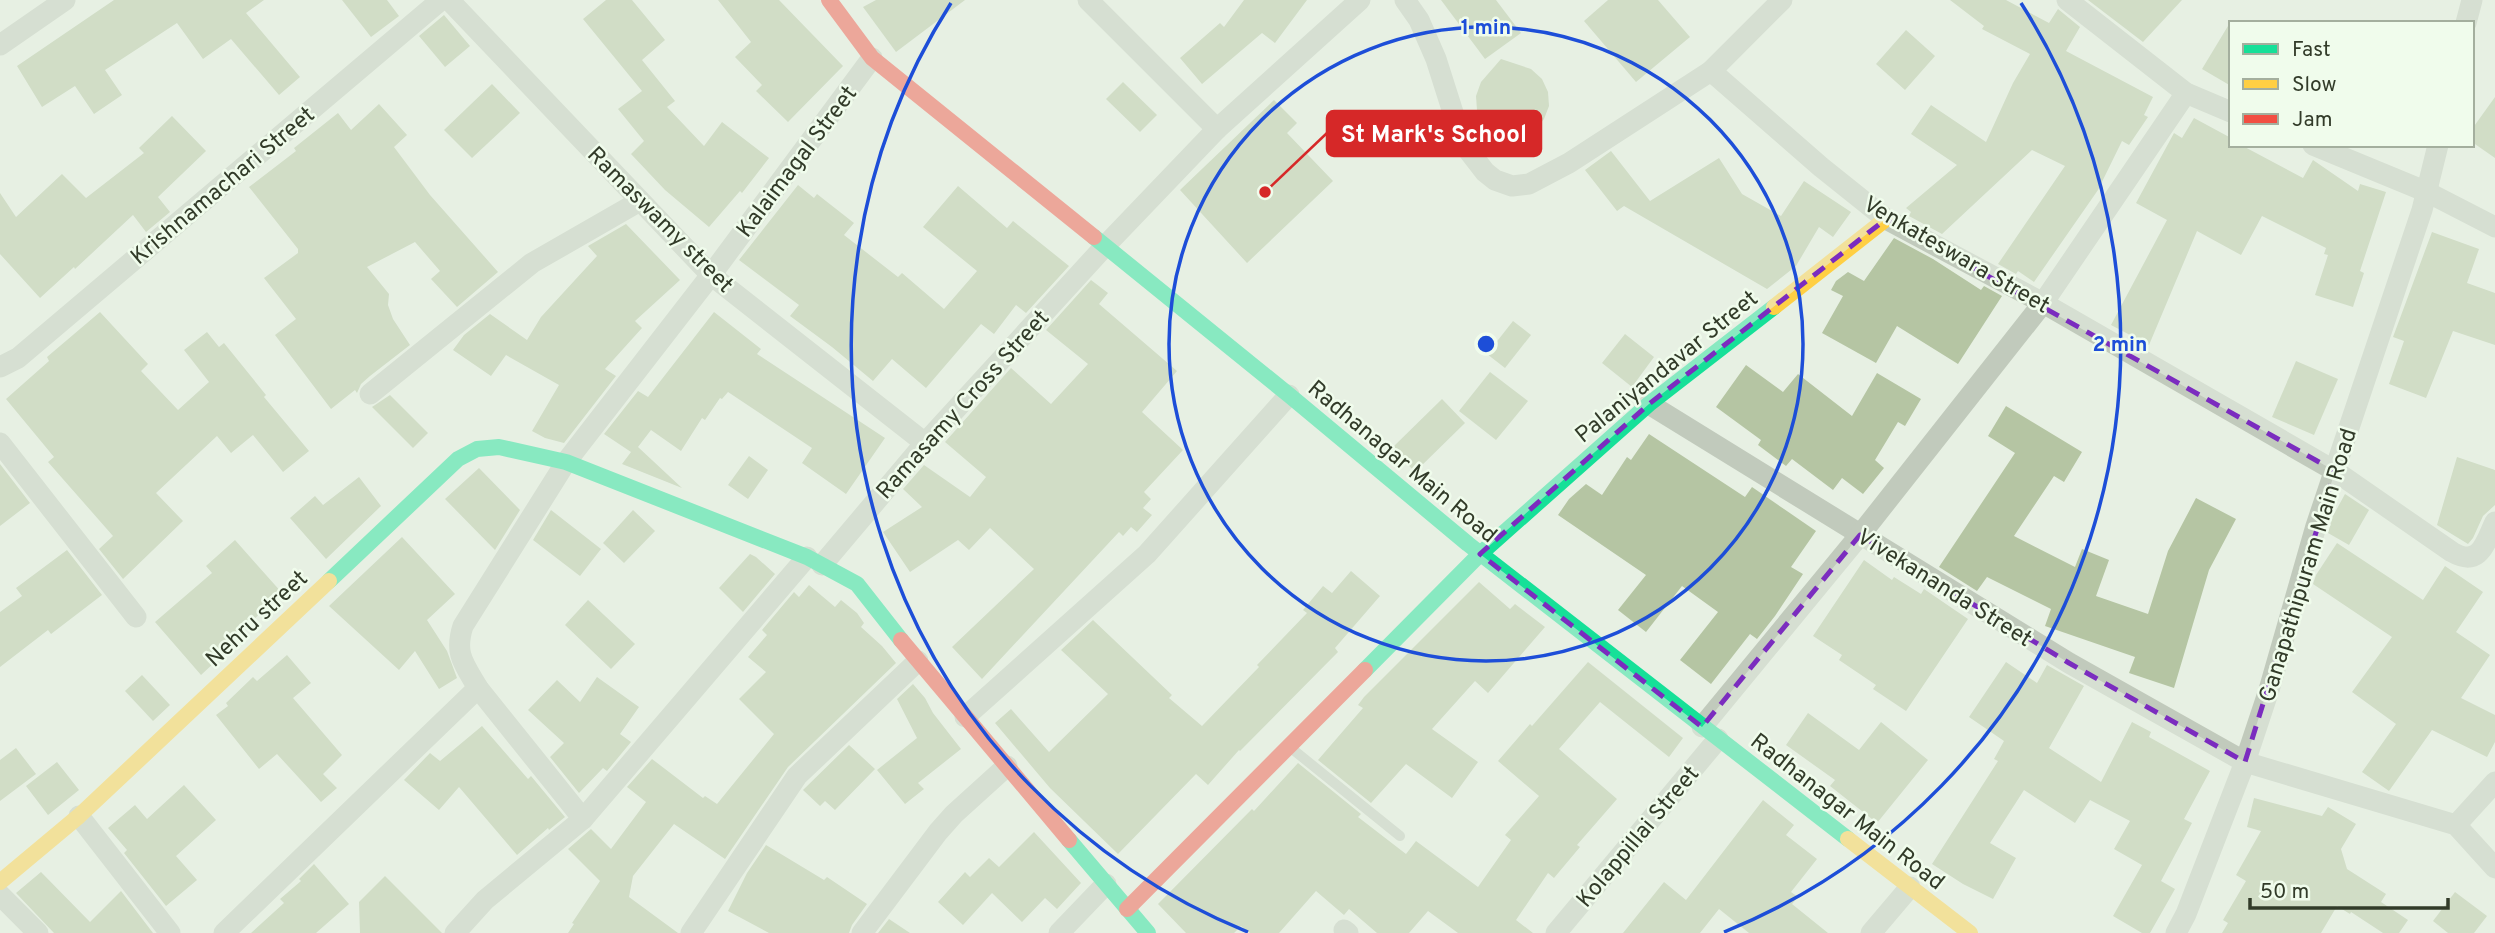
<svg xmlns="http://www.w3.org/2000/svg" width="2495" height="933" viewBox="0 0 2495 933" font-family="Overpass,sans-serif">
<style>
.building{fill:#b5c5a3}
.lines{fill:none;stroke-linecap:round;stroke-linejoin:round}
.lane{stroke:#c1cabc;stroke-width:10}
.street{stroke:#c1cabc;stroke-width:21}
.fast{stroke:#16e098;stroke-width:16}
.slow{stroke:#ffcf43;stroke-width:16}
.jam{stroke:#f24e42;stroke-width:16}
.marked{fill:none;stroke:#7b2cbf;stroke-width:5;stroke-dasharray:14 9;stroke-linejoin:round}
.ring{fill:none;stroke:#1d4ed8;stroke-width:3.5}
.labels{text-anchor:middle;stroke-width:5;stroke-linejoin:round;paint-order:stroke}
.street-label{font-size:23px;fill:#323b29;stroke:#f0fcec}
.centre{fill:#1d4ed8;stroke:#f0fcec;stroke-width:3.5}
.ring-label{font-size:21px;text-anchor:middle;font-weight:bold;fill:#1d4ed8;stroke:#f0fcec;stroke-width:5;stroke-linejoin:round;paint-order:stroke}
.leader{fill:none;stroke:#d62828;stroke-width:2.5}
.callout-dot{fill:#d62828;stroke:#f0fcec;stroke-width:2.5}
.callout{fill:#d62828;stroke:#d62828;stroke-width:2.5}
.callout-label{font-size:24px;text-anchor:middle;font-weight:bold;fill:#fff}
</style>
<rect width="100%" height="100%" fill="#e7f0e3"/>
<g class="building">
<path d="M114 0H264L246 13 300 77 279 95 231 39 203 59 177 23 105 70 122 95 94 114 75 86 42 107 17 66Z"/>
<path d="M342 0H387L399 16 371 37Z"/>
<path d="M606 0H632L665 40 642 60 675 101 667 107 704 146 722 122 769 158 742 193 740 191 709 227 665 190 631 154 644 141 618 109 642 91 583 19Z"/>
<path d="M718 0H779L843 66 788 122 756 91 762 85 735 57 751 42Z"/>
<path d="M876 0H965L896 52 863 7Z"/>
<path d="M1244 0H1307L1275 43 1262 33 1202 84 1180 58 1220 23 1224 27Z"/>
<path d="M1441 0H1496L1521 33 1485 59Z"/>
<path d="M1608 0H1658L1690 37 1636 82 1584 21Z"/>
<path d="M1950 0H2006L2049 23 2058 9 2080 27 2066 51 2153 97 2144 115 2148 117 2129 145 2122 141 2098 190 2034 282 2018 271 2016 274 1998 264 2065 166 2032 150 1942 234 1909 216 1911 212 1906 208 1957 165 1911 134 1931 105 1986 142 2013 83 2030 54 1982 29 1984 26Z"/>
<path d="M2088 0H2182L2143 42Z"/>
<path d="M444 15 470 46 445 67 419 36Z"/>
<path d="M2231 21V86L2202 69Z"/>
<path d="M1906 30 1935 56 1905 90 1876 64Z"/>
<path d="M1501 59 1531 69 1542 79 1548 92 1549 106 1544 119 1535 130 1522 136 1508 137 1494 132 1484 123 1477 110 1476 96 1481 82Z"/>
<path d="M1123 82 1157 115 1140 132 1106 99Z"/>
<path d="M492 84 520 113 472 158 444 130Z"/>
<path d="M2495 97V158L2472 142V129Z"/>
<path d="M1274 100 1297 123 1287 133 1333 181 1247 263 1180 190Z"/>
<path d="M379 104 407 135 394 147 430 195 498 272 457 307 431 279 440 271 415 242 367 267 389 294 388 305 393 319 410 345 370 376 361 384 357 393 355 390 331 409 275 335 296 319 264 278 298 253V249L249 187 296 151 294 148 338 113 351 130Z"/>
<path d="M172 116 206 151 158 197 170 212 146 232 133 215 75 269 74 267 40 298 0 254V193L16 217 62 174 86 198 144 153 139 148Z"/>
<path d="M2194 118 2231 138V145H2241L2303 178 2313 160 2358 191 2360 184 2386 192 2360 271 2364 273 2353 307 2315 295 2328 255 2324 254 2326 248 2262 216 2241 255 2197 231 2149 345 2111 325 2167 220 2136 203 2174 133 2182 138Z"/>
<path d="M1611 151 1650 201 1719 158 1742 194 1781 216 1804 181 1851 212 1833 237 1819 227 1796 266 1767 289 1624 206 1617 211 1585 170Z"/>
<path d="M798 185 814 198 817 194 854 223 844 235 898 277 902 273 944 309 977 271 923 227 958 186 1007 228 1013 221 1069 266 1026 313 1016 305 994 334 981 324 926 388 892 359 873 381 832 347 790 316 799 305 739 260Z"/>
<path d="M626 224 680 280 635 321 642 328 605 369 616 376 564 443 545 438 532 431 559 385 506 355 491 376 453 350 464 335 490 314 527 340 541 317 597 256 588 246Z"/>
<path d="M2432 232 2479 249 2467 283 2495 293V345L2453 331 2426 398 2389 384 2404 341 2393 337Z"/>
<path d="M1894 238 1933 259 1981 290 1984 286 2002 296 1958 364 1897 326 1876 363 1822 333 1843 296 1831 290 1836 281 1848 272 1864 281Z"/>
<path d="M1091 280 1108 293 1099 304 1177 371 1142 412 1183 450 1144 492 1151 499 1143 508 1152 515 1137 532 1131 527 1123 536 1119 532 982 679 952 647 1034 569 990 528 969 550 958 540 910 572 883 532 922 507 903 489 924 465 970 497 986 477 945 442 1011 368 1051 404 1088 364 1046 330Z"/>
<path d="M100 312 148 364 141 371 178 410 209 382 184 350 207 332 219 347 224 343 266 395 264 397 309 451 283 472 253 435 231 453 217 436 156 493 183 521 123 579 99 549 113 536 48 462 54 457 6 399 49 361 47 357Z"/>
<path d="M714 312 761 349 757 354 885 438 846 494 802 463 812 448 728 392 722 399 720 398 705 420 702 418 681 451 651 430 638 447 682 488 622 464 631 452 604 434 638 391 648 397Z"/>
<path d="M1513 321 1531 335 1505 368 1487 354Z"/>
<path d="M1625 334 1654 357 1632 387 1602 363Z"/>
<path d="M2296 361 2338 379 2314 435 2272 417Z"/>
<path d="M1746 365 1783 392 1798 374 1852 416 1877 373 1921 399 1905 426 1898 422 1875 460 1884 468 1863 494 1842 478 1833 490 1792 459 1786 466 1758 445 1761 440 1716 407Z"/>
<path d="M1490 372 1528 401 1496 440 1459 411Z"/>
<path d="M390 395 428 433 413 448 372 407Z"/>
<path d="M1442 399 1465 423 1415 472 1392 448Z"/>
<path d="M2006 406 2082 452 2064 482 2054 476 2014 536 2075 567 2082 549 2109 560 2096 596 2148 614 2168 551 2196 498 2236 519 2209 570 2174 688 2129 673 2135 657 2045 626 2051 609 1987 577 1977 591 1939 567 2015 453 1988 436Z"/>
<path d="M1649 434 1745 497 1752 487 1816 531 1791 567 1803 574 1775 616 1757 639 1750 634 1711 684 1680 660 1718 612 1682 586 1646 632 1618 610 1646 575 1558 515 1569 499 1586 484 1602 495 1627 457 1631 460Z"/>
<path d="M749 456 768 470 748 499 728 485Z"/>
<path d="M2457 457 2495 470V505L2483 516 2473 538 2468 544 2437 525Z"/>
<path d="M0 464 30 503 0 526Z"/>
<path d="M479 468 520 510 495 550 445 499Z"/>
<path d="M359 477 381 506 326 559 290 518 315 496 323 505Z"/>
<path d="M2345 494 2369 510 2349 545 2328 533 2333 516Z"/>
<path d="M551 510 601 549 580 576 533 540Z"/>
<path d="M633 510 655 531 624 563 603 543Z"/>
<path d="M402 537 455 594 427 620 447 651 457 678 439 689 415 651 399 670 329 606Z"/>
<path d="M235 540 283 594 225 644 229 649 201 675 155 622 212 573 206 566Z"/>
<path d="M2337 543 2423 600 2445 566 2483 592 2456 632 2490 655 2461 698 2495 715V742L2487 757 2432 730 2389 791 2362 772 2396 724 2352 692 2392 637 2313 584 2316 575Z"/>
<path d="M67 550 102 595 51 634 48 630 0 667V612L22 596 16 588Z"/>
<path d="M750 554 756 557 775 574 743 612 719 588Z"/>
<path d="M1864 560 1892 580 1894 577 1921 594 1924 589 1968 619 1906 711 1873 689 1876 685 1839 660 1842 655 1813 636Z"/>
<path d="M1351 571 1380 596 1335 648 1338 652 1240 751 1239 750 1208 785 1196 774 1118 854 1050 788 995 723 1011 709 1049 752 1108 694 1061 650 1093 620 1172 695 1169 698 1202 726 1259 667 1257 665 1307 613 1303 610 1323 586 1332 593Z"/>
<path d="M1479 582 1510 609 1515 604 1545 627 1488 693 1475 681 1432 729 1478 762 1452 798 1406 764 1371 803 1318 760 1363 708 1358 705 1364 697Z"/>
<path d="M809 585 835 607 841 600 857 613 864 623 861 627 882 646 896 663 788 767 725 859 674 824 633 876 629 897 678 933H568L574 924 572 923 600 881 568 849 591 829 611 849 646 802 627 787 652 759 703 798 705 796 717 804 774 734 739 699 766 672 748 657 767 635 762 630 794 592 799 597Z"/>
<path d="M588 600 635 644 611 669 565 625Z"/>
<path d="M287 655 311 683 293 698 342 755 323 774 337 788 321 802 277 754 259 769 216 715 228 706 226 703 253 677 257 681Z"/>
<path d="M1588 662 1683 738 1669 757 1600 702 1559 749 1617 799 1577 845 1580 847 1554 878 1548 873 1516 920 1533 933H1458L1428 911 1409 933H1377L1349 909 1344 915 1316 891 1279 933H1250L1241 926 1234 933H1186L1158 904 1252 809 1254 811 1298 763 1361 814 1358 817 1406 854 1416 841 1478 887 1511 840 1505 835 1539 796 1498 761 1530 724 1532 726Z"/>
<path d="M2006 662 2037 683 2047 665 2084 686 2049 748 2101 782 2132 722 2151 732 2149 737 2210 771 2184 819 2192 823 2161 881 2175 889 2150 933H2142L2113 916 2142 865 2114 849 2130 821 2090 800 2075 823 2024 790 1990 843 2016 858 1993 899 1963 884 1932 864 1998 761 1994 759 2004 741 1969 717Z"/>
<path d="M142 675 170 705 153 721 125 691Z"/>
<path d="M597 677 639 707 620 734 631 742 607 771 603 768 579 793 550 757 564 743 528 710 557 680 580 702Z"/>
<path d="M913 684 925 698 933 713 961 749 918 783 924 789 905 804 877 770 917 738 897 699Z"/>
<path d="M1808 713 1859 750 1881 722 1928 760 1877 823 1830 786 1835 780 1786 745Z"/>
<path d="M482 726 528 779 531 776 565 817 549 830 548 828 517 855 459 787 439 810 404 780 430 753 440 761Z"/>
<path d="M849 745 875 769 835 810 825 801 820 806 803 790Z"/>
<path d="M16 748 36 774 0 801V760Z"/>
<path d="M57 762 79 790 48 815 26 786Z"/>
<path d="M184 785 216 820 176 856 197 880 166 906 124 853 127 850 108 828 135 805 147 819Z"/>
<path d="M2254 798 2322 816 2328 807 2356 824 2341 849 2347 869 2386 894 2381 902 2408 920 2399 933H2383L2351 912 2350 914 2337 906 2321 933H2222L2228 923 2223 920 2246 881 2236 875 2261 831 2247 827Z"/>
<path d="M1763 800 1794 825 1786 835 1817 859 1791 892 1798 897 1792 904 1828 933H1749L1719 909 1700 933H1623L1664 882 1686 900Z"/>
<path d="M1034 832 1081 883 1057 909 1045 898 1022 922 992 893 963 925 938 902 965 872 970 877 989 858 999 867Z"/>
<path d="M766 845 824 880 827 877 867 904 852 925 849 933H769L728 911 747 873Z"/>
<path d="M314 864 349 904 316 933H251L284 903 280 899 301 881 299 879Z"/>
<path d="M41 872 90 922 121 891 153 933H54L16 893Z"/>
<path d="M385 876 442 933H360L359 902Z"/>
<path d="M2455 892 2487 916 2474 933H2448L2433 921Z"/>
<path d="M889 919 910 933H878Z"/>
</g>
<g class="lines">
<path class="lane" d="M1291 748 1400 836"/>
<g class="street">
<path d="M449 0 711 275 925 443"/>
<path d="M1088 0 1217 129"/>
<path d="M1405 0 1419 20 1436 59 1457 125 1468 150 1485 172 1495 180 1512 186 1529 184 1569 163 1711 71 1782 0"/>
<path d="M2067 0 2186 93 2231 112"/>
<path d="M2466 23 2472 0"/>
<path d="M0 45 65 0"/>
<path d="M1711 71 1821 167 1886 219 2043 303 2335 471 2452 552C2480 568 2485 543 2495 522"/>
<path d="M2313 145 2427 192 2495 227"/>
<path d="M0 367 18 358 441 0"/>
<path d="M370 394 532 263 640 201"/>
<path d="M1649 404 2069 663 2245 762 2456 825 2495 868"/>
<path d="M0 443 136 617"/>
<path d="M822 565 925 443 1105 246 1217 129 1360 0"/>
<path d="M478 688C464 664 454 654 463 626L566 462 711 275 872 58"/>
<path d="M965 717 1147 554 1289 395"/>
<path d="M1702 727 1860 535 2043 303 2186 93"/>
<path d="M79 816 170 933"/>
<path d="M2456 825 2495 782"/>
<path d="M0 895 38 933"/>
<path d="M1344 930 1348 933"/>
<path d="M224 933 478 688 583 819"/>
<path d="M455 933 485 900 583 819 807 557"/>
<path d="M691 933 797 776 918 661"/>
<path d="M862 933 938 832 954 814 1007 766"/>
<path d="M1059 933 1106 884"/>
<path d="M1556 933 1718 739"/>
<path d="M1871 933 1910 887"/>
<path d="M2176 933 2186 914 2245 762 2269 690 2316 526 2422 210 2438 145"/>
</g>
<g class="fast">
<path d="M1094 237 1289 395 1468 544 1848 839"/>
<path d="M329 581 458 459 477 449 499 447 566 462 807 557 857 584 901 640"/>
<path d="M1365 670 1480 554 1649 404 1774 307"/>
<path d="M1069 840 1148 933"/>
</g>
<g class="slow">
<path d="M1774 307 1886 219"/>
<path d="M1848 839 1970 933"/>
<path d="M0 882 79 816 329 581"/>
</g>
<g class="jam">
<path d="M829 0 872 58 1094 237"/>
<path d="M901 640 1069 840"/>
<path d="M1127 909 1365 670"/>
</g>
</g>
<path d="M0 0H2495V933H0ZM1886 219 2335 471 2245 762 2069 663 1860 535 1702 727 1480 554 1649 404Z" fill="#e7f0e3" fill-opacity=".55" fill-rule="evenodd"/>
<path class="marked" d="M1886 219 2335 471 2245 762 2069 663 1860 535 1702 727 1480 554 1649 404Z"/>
<g class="ring">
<circle cx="1486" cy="344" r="317"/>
<path d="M1248 932A634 634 0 0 1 951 3M2021 3A634 634 0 0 1 1724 932"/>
</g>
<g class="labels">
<g class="street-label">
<text transform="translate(796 161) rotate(-53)" y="8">Kalaimagal Street</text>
<text transform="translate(222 185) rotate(-40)" y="8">Krishnamachari Street</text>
<text transform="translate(661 219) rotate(45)" y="8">Ramaswamy street</text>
<text transform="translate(1957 254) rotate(30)" y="8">Venkateswara Street</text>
<text transform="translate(1666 366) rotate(-39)" y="8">Palaniyandavar Street</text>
<text transform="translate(962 404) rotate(-48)" y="8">Ramasamy Cross Street</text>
<text transform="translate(1403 461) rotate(40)" y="8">Radhanagar Main Road</text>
<text transform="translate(2307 565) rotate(-73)" y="8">Ganapathipuram Main Road</text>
<text transform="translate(1945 587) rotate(32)" y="8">Vivekananda Street</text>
<text transform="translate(256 618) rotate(-43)" y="8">Nehru street</text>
<text transform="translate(1848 811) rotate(38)" y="8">Radhanagar Main Road</text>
<text transform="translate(1637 836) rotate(-50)" y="8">Kolappillai Street</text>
</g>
</g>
<circle cx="1486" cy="344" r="10" class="centre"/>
<g class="ring-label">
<text x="1486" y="34">1 min</text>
<text x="2120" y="351">2 min</text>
</g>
<path class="leader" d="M1265 192L1327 133"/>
<circle class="callout-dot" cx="1265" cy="192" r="7"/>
<rect class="callout" x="1327" y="111" width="214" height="45" rx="7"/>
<g class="callout-label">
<text x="1434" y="142">St Mark's School</text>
</g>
<rect x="2229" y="21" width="245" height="126" fill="#f0fcec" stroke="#a4af9e" stroke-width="2"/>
<rect x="2243" y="44" width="35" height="10" fill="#16e098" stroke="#a4af9e" stroke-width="2"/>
<text x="2292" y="56" font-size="21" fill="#323b29">Fast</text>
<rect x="2243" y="79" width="35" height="10" fill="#ffcf43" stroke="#a4af9e" stroke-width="2"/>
<text x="2292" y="91" font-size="21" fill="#323b29">Slow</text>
<rect x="2243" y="114" width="35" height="10" fill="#f24e42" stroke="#a4af9e" stroke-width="2"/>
<text x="2292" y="126" font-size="21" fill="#323b29">Jam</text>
<path d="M2250 898v10h198v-10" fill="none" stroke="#323b29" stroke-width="3.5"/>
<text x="2260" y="898" font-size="21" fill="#323b29" stroke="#f0fcec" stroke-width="5" paint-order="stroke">50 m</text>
</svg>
